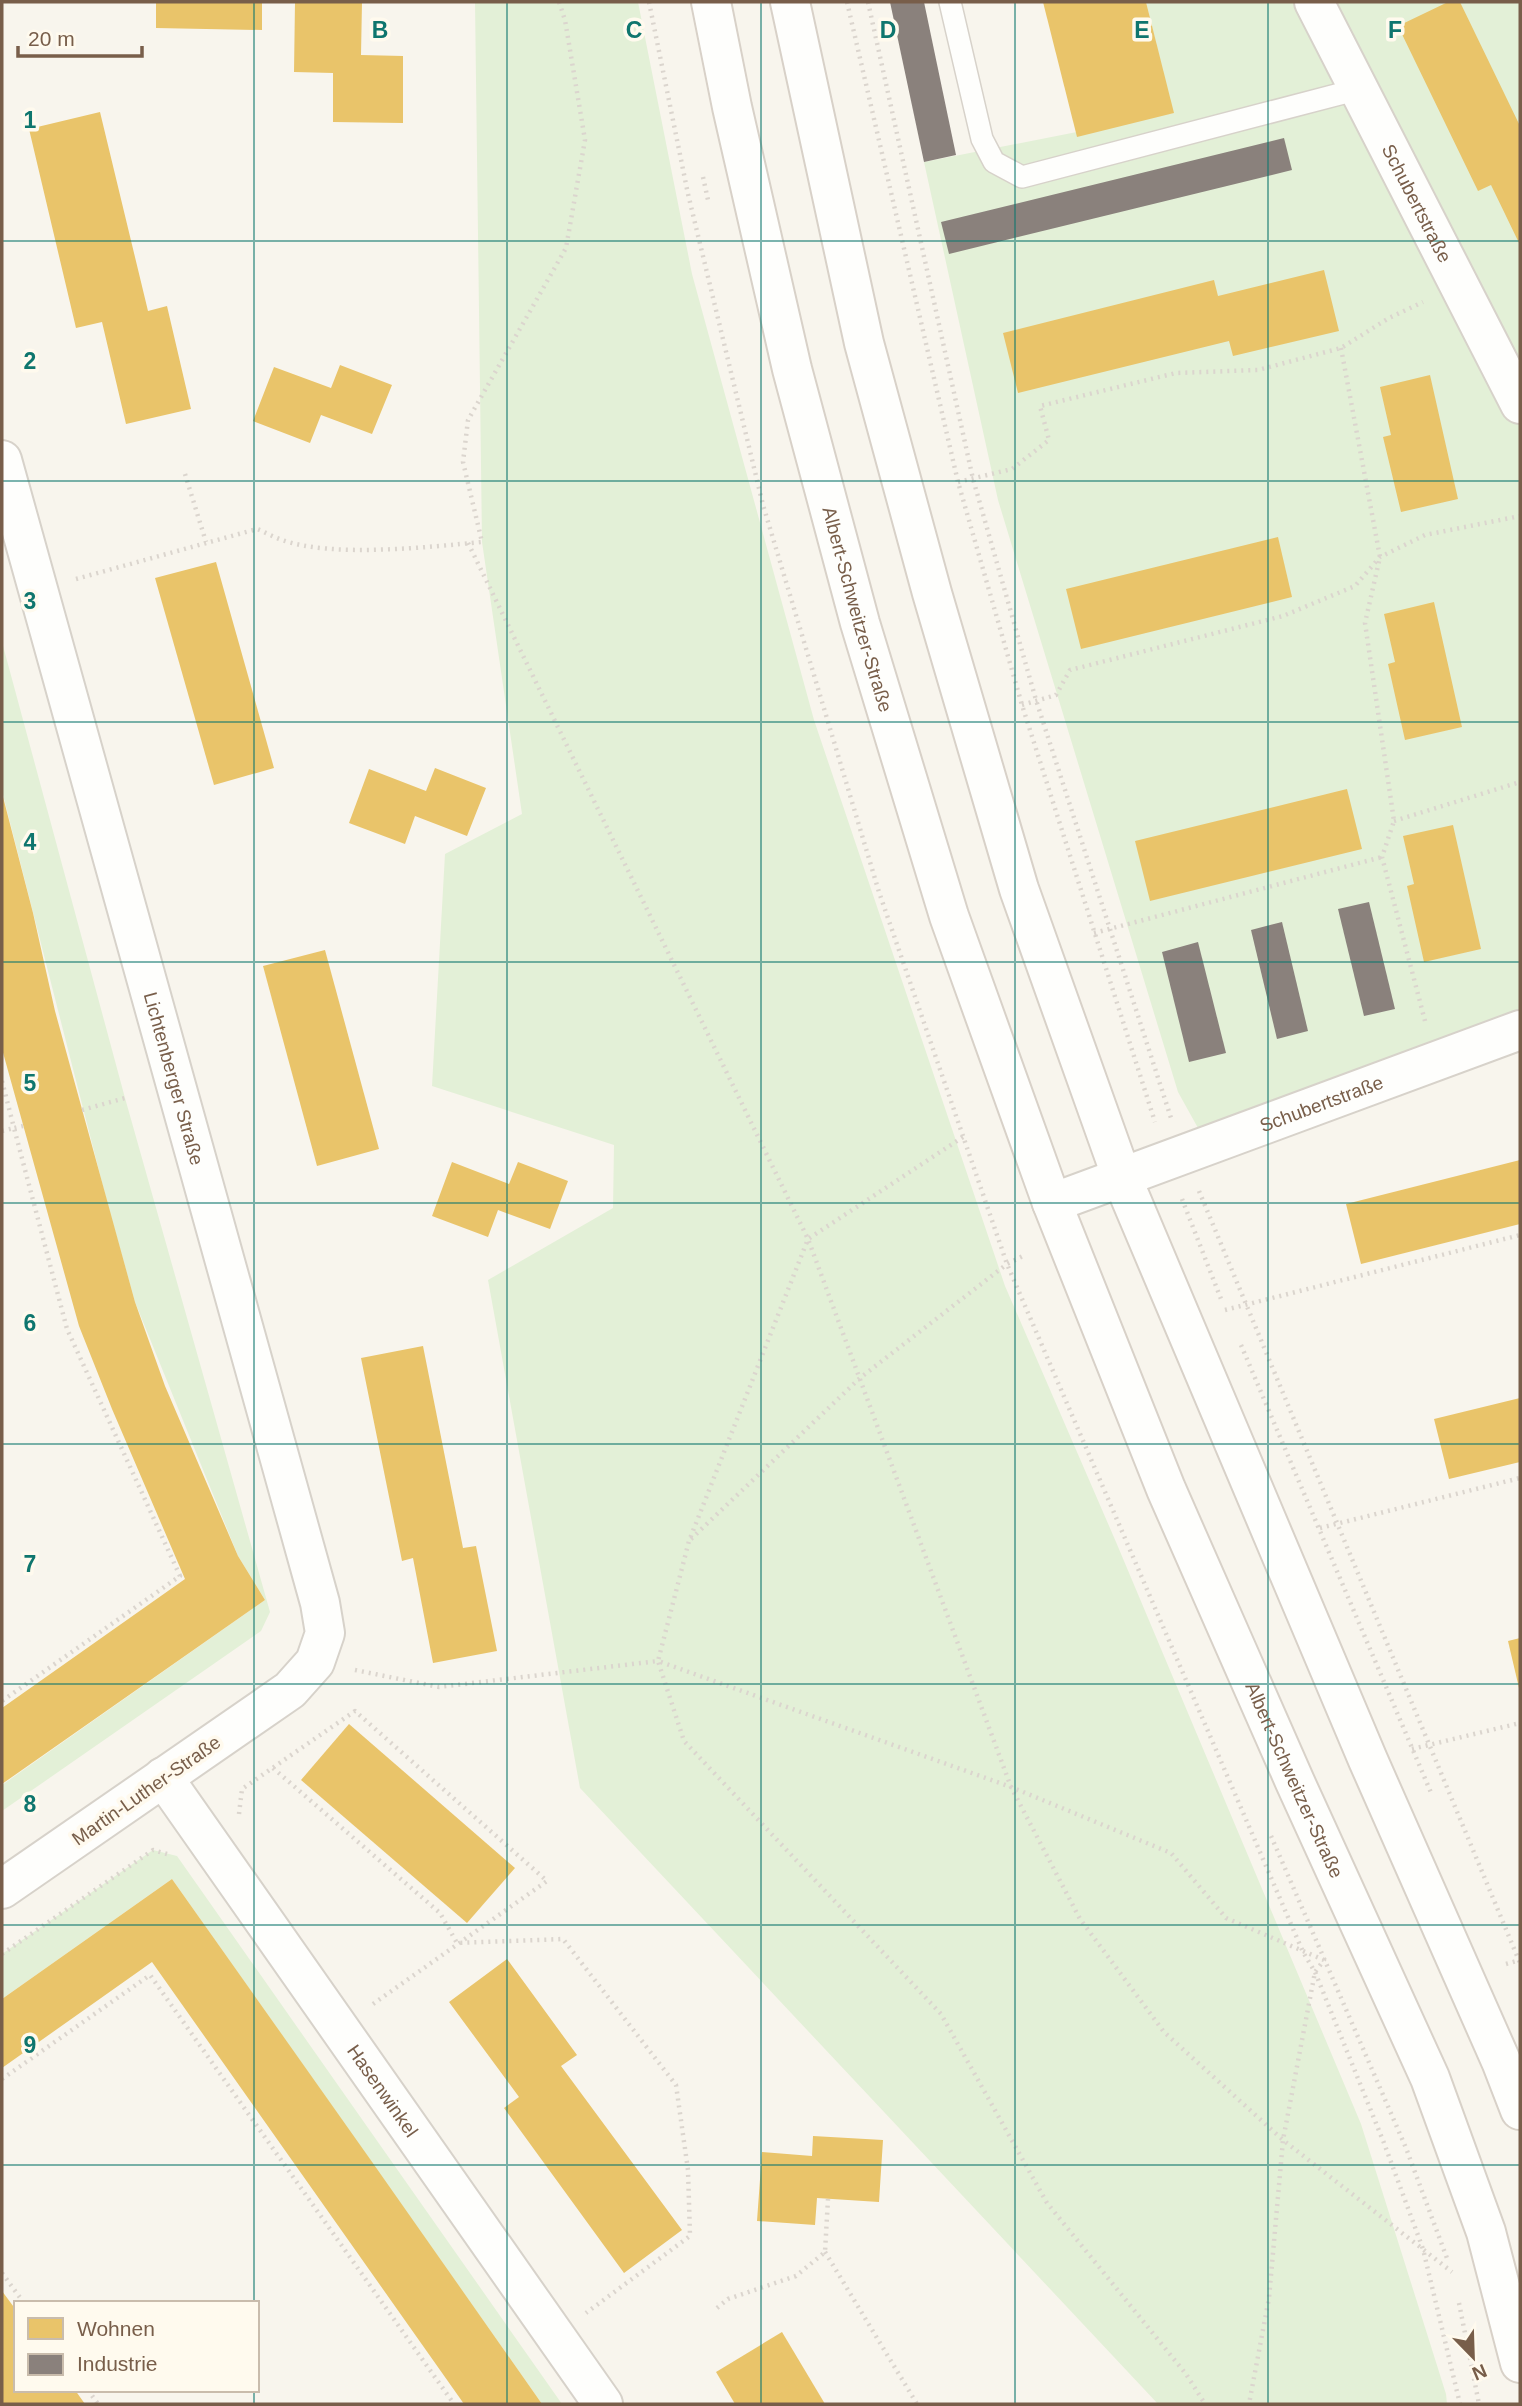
<svg xmlns="http://www.w3.org/2000/svg" width="1522" height="2406" viewBox="0 0 1522 2406" font-family="Helvetica,sans-serif">
<style>
.green{fill:#e3f0d7}
.homes{fill:#e9c46a}
.industry{fill:#8a817c}
.lines{fill:none;stroke-linecap:round;stroke-linejoin:round}
.service-casing{stroke:#d7d2ca;stroke-width:24}
.minor-casing{stroke:#d7d2ca;stroke-width:42}
.secondary-casing{stroke:#d8d1c8;stroke-width:42}
.path{stroke:#dbd5ce;stroke-width:4.5;stroke-dasharray:2 5;stroke-linecap:butt}
.service{stroke:#fefefc;stroke-width:21}
.minor{stroke:#fefefc;stroke-width:38}
.secondary{stroke:#fefefc;stroke-width:38}
.grid{fill:none;stroke:#0f766e;stroke-width:2;stroke-opacity:0.55}
.labels{text-anchor:middle;stroke-width:7;stroke-linejoin:round;paint-order:stroke}
.street-label{font-size:19px;fill:#785e4a;stroke:#fffaee}
.grid-label{font-size:23px;text-anchor:middle;font-weight:bold;fill:#0f766e;stroke:#fffaee;stroke-width:7;stroke-linejoin:round;paint-order:stroke}
</style>
<rect width="100%" height="100%" fill="#f8f5ed"/>
<g class="green">
<path d="M475 2H638L692 274 814 720 1005 1286 1116 1542 1361 2124 1446 2394 1447 2404H1158L580 1788 488 1280 613 1208 614 1145 432 1086 445 854 522 814 482 542Z"/>
<path d="M1146 2H1520V1030L1208 1146 1178 1092 998 500 924 162 1173 113Z"/>
<path d="M2 642 125 1098 270 1612 261 1631 2 1811V1785L265 1600 238 1556 135 1302 107 1202 2 791Z"/>
<path d="M153 1850 177 1856 562 2404H542L172 1879 2 1999V1954Z"/>
</g>
<g class="homes">
<path d="M156 2H262V30L156 28Z"/>
<path d="M295 2H362L361 55 403 56V123L333 122V73L294 72Z"/>
<path d="M1043 2H1146L1174 113 1077 137Z"/>
<path d="M1448 2H1460L1520 126V245L1491 185 1478 191 1398 26Z"/>
<path d="M100 112 148 311 167 306 191 409 126 424 102 322 76 328 29 129Z"/>
<path d="M1324 270 1339 331 1233 356 1229 341 1018 393 1003 333 1214 280 1218 296Z"/>
<path d="M340 365 392 385 372 434 321 415 310 443 253 421 274 367 331 388Z"/>
<path d="M1430 375 1458 499 1401 512 1383 437 1391 435 1380 387Z"/>
<path d="M1278 537 1292 597 1081 649 1066 589Z"/>
<path d="M216 562 274 768 214 785 155 578Z"/>
<path d="M1434 602 1462 727 1405 740 1388 664 1395 662 1384 614Z"/>
<path d="M435 768 486 788 467 836 415 816 405 844 349 823 369 769 426 791Z"/>
<path d="M1347 789 1362 849 1150 901 1135 841Z"/>
<path d="M2 793 33 913 55 1011 135 1302 165 1386 238 1556 265 1600 2 1784V1708L185 1579 112 1409 79 1326 2 1049Z"/>
<path d="M1453 825 1481 949 1424 962 1407 886 1414 884 1403 836Z"/>
<path d="M325 950 379 1149 317 1166 263 966Z"/>
<path d="M1520 1160V1224L1361 1264 1346 1204Z"/>
<path d="M452 1162 509 1184 518 1162 568 1181 550 1229 498 1210 488 1237 432 1216Z"/>
<path d="M423 1346 463 1548 476 1546 497 1651 433 1663 413 1558 402 1561 361 1358Z"/>
<path d="M1520 1398V1462L1449 1479 1434 1419Z"/>
<path d="M1520 1638V1688H1519L1508 1641Z"/>
<path d="M349 1724 515 1868 467 1923 301 1780Z"/>
<path d="M172 1879 370 2159 542 2404H464L152 1962 2 2068V1999Z"/>
<path d="M507 1959 577 2055 561 2066 682 2230 624 2273 504 2108 519 2097 449 2002Z"/>
<path d="M813 2136 883 2140 879 2202 817 2198 815 2225 757 2221 762 2152 812 2156Z"/>
<path d="M2 2291 16 2310V2390H75L85 2404H2Z"/>
<path d="M782 2332 825 2404H735L716 2372Z"/>
</g>
<g class="industry">
<path d="M890 2H924L956 155 924 162Z"/>
<path d="M1284 138 1292 170 949 254 941 222Z"/>
<path d="M1369 902 1395 1009 1364 1016 1338 909Z"/>
<path d="M1282 922 1308 1031 1277 1039 1251 930Z"/>
<path d="M1198 942 1226 1053 1189 1062 1162 952Z"/>
</g>
<g class="lines">
<defs>
<path id="service" d="M950 2 982 139 994 162 1022 177 1359 89"/>
<g id="minor">
<path id="s1" d="M1314 2 1520 404"/>
<path id="s2" d="M2 460 320 1603 325 1633 315 1662 290 1690 2 1889"/>
<path id="s3" d="M1052 1203 1520 1030"/>
<path id="s4" d="M163 1777 603 2404"/>
</g>
<g id="secondary">
<path id="s5" d="M711 2 732 107 792 369 860 623 949 916 1052 1203 1166 1489 1295 1782 1430 2078 1486 2232 1520 2363"/>
<path d="M790 2 864 343 932 593 1019 889 1122 1178 1368 1760 1501 2061 1520 2110"/>
</g>
</defs>
<use href="#service" class="service-casing"/>
<use href="#minor" class="minor-casing"/>
<use href="#secondary" class="secondary-casing"/>
<g class="path">
<path d="M649 2 688 194 763 505 879 892 1007 1264 1303 1952 1315 1972 1384 2143 1423 2249 1460 2404"/>
<path d="M847 2 958 482 1022 705 1155 1122"/>
<path d="M868 2 973 479 1036 700 1171 1118"/>
<path d="M703 177 708 200"/>
<path d="M1341 348 1380 557 1365 623 1394 821 1382 857 1425 1021"/>
<path d="M185 474 206 542"/>
<path d="M958 482 1012 469 1049 440 1040 406 1176 373 1258 370 1341 348 1389 318 1423 302"/>
<path d="M468 543 808 1239 1011 1787 1080 1919 1164 2032 1283 2140 1452 2272"/>
<path d="M76 579 257 529C265 532 273 537 282 540 333 558 428 547 482 542L463 462 468 420 566 248 585 140 565 20 559 2"/>
<path d="M1022 705 1056 695 1070 670 1283 616 1355 586 1380 557 1425 535 1520 516"/>
<path d="M1394 821 1520 782"/>
<path d="M1094 933 1382 857"/>
<path d="M2 1081 14 1128 23 1126"/>
<path d="M82 1110 125 1098"/>
<path d="M2 1131 14 1128 67 1329 180 1576 2 1701"/>
<path d="M963 1137 808 1239 689 1541 658 1661 1011 1787 1171 1853 1226 1918 1324 1960 1315 1972 1283 2140 1269 2298 1249 2404"/>
<path d="M1199 1191 1520 1963"/>
<path d="M1182 1199 1221 1299"/>
<path d="M1225 1310 1520 1235"/>
<path d="M1241 1345 1432 1795"/>
<path d="M1320 1528 1520 1478"/>
<path d="M691 1539 860 1378 1007 1264 1025 1255"/>
<path d="M355 1670 439 1687 658 1661 684 1741 941 2014 1047 2203 1186 2374 1205 2404"/>
<path d="M1412 1749 1520 1723"/>
<path d="M273 1768 440 1913 457 1943 563 1939 676 2085 688 2170 690 2236 586 2313"/>
<path d="M239 1814 242 1789 355 1711 547 1881 373 2004"/>
<path d="M1271 1836 1406 2148 1448 2261"/>
<path d="M2 1954 153 1850 167 1854"/>
<path d="M1506 1964 1520 1960"/>
<path d="M2 2079 150 1975 454 2404"/>
<path d="M825 2252 917 2404"/>
<path d="M2 2273 24 2303"/>
<path d="M1459 2303 1479 2404"/>
<path d="M717 2308 728 2299 796 2276 825 2252 828 2199"/>
<path d="M88 2390 98 2404"/>
</g>
<use href="#service" class="service"/>
<use href="#minor" class="minor"/>
<use href="#secondary" class="secondary"/>
</g>
<path class="grid" d="M254 2V2303M507 2V2404M761 2V2404M1015 2V2404M1268 2V2404M2 241H1520M2 481H1520M2 722H1520M2 962H1520M2 1203H1520M2 1444H1520M2 1684H1520M2 1925H1520M2 2165H1520M254 2390V2404"/>
<g class="labels">
<g class="street-label">
<text dy="7" stroke="none"><textPath href="#s1" startOffset="226">Schubertstraße</textPath></text>
<text dy="7" stroke="none"><textPath href="#s5" startOffset="625">Albert-Schweitzer-Straße</textPath></text>
<text dy="7" stroke="none"><textPath href="#s2" startOffset="642">Lichtenberger Straße</textPath></text>
<text dy="7" stroke="none"><textPath href="#s3" startOffset="287">Schubertstraße</textPath></text>
<text dy="7" stroke="none"><textPath href="#s5" startOffset="1876">Albert-Schweitzer-Straße</textPath></text>
<text transform="translate(146 1790) rotate(-35)" y="7">Martin-Luther-Straße</text>
<text dy="7" stroke="none"><textPath href="#s4" startOffset="383">Hasenwinkel</textPath></text>
</g>
</g>
<g class="grid-label">
<text x="380" y="38">B</text>
<text x="634" y="38">C</text>
<text x="888" y="38">D</text>
<text x="1142" y="38">E</text>
<text x="1395" y="38">F</text>
<text x="30" y="128">1</text>
<text x="30" y="369">2</text>
<text x="30" y="609">3</text>
<text x="30" y="850">4</text>
<text x="30" y="1091">5</text>
<text x="30" y="1331">6</text>
<text x="30" y="1572">7</text>
<text x="30" y="1812">8</text>
<text x="30" y="2053">9</text>
</g>
<rect width="1522" height="2406" fill="none" stroke="#785e4a" stroke-width="7"/>
<rect x="14" y="2301" width="245" height="91" fill="#fffaee" stroke="#c9bcac" stroke-width="2"/>
<rect x="28" y="2318" width="35" height="21" fill="#e9c46a" stroke="#c9bcac" stroke-width="2"/>
<text x="77" y="2336" font-size="21" fill="#785e4a">Wohnen</text>
<rect x="28" y="2354" width="35" height="21" fill="#8a817c" stroke="#c9bcac" stroke-width="2"/>
<text x="77" y="2371" font-size="21" fill="#785e4a">Industrie</text>
<g transform="translate(1473 2357) rotate(157)" stroke="#fffaee" stroke-width="5" paint-order="stroke">
<path d="M0-5L12 26L0 18L-12 26Z" fill="#785e4a"/>
<text y="-10" font-size="19" font-weight="bold" text-anchor="middle" fill="#785e4a">N</text>
</g>
<path d="M18 46v10h124v-10" fill="none" stroke="#785e4a" stroke-width="3.5"/>
<text x="28" y="46" font-size="21" fill="#785e4a" stroke="#fffaee" stroke-width="5" paint-order="stroke">20 m</text>
</svg>
